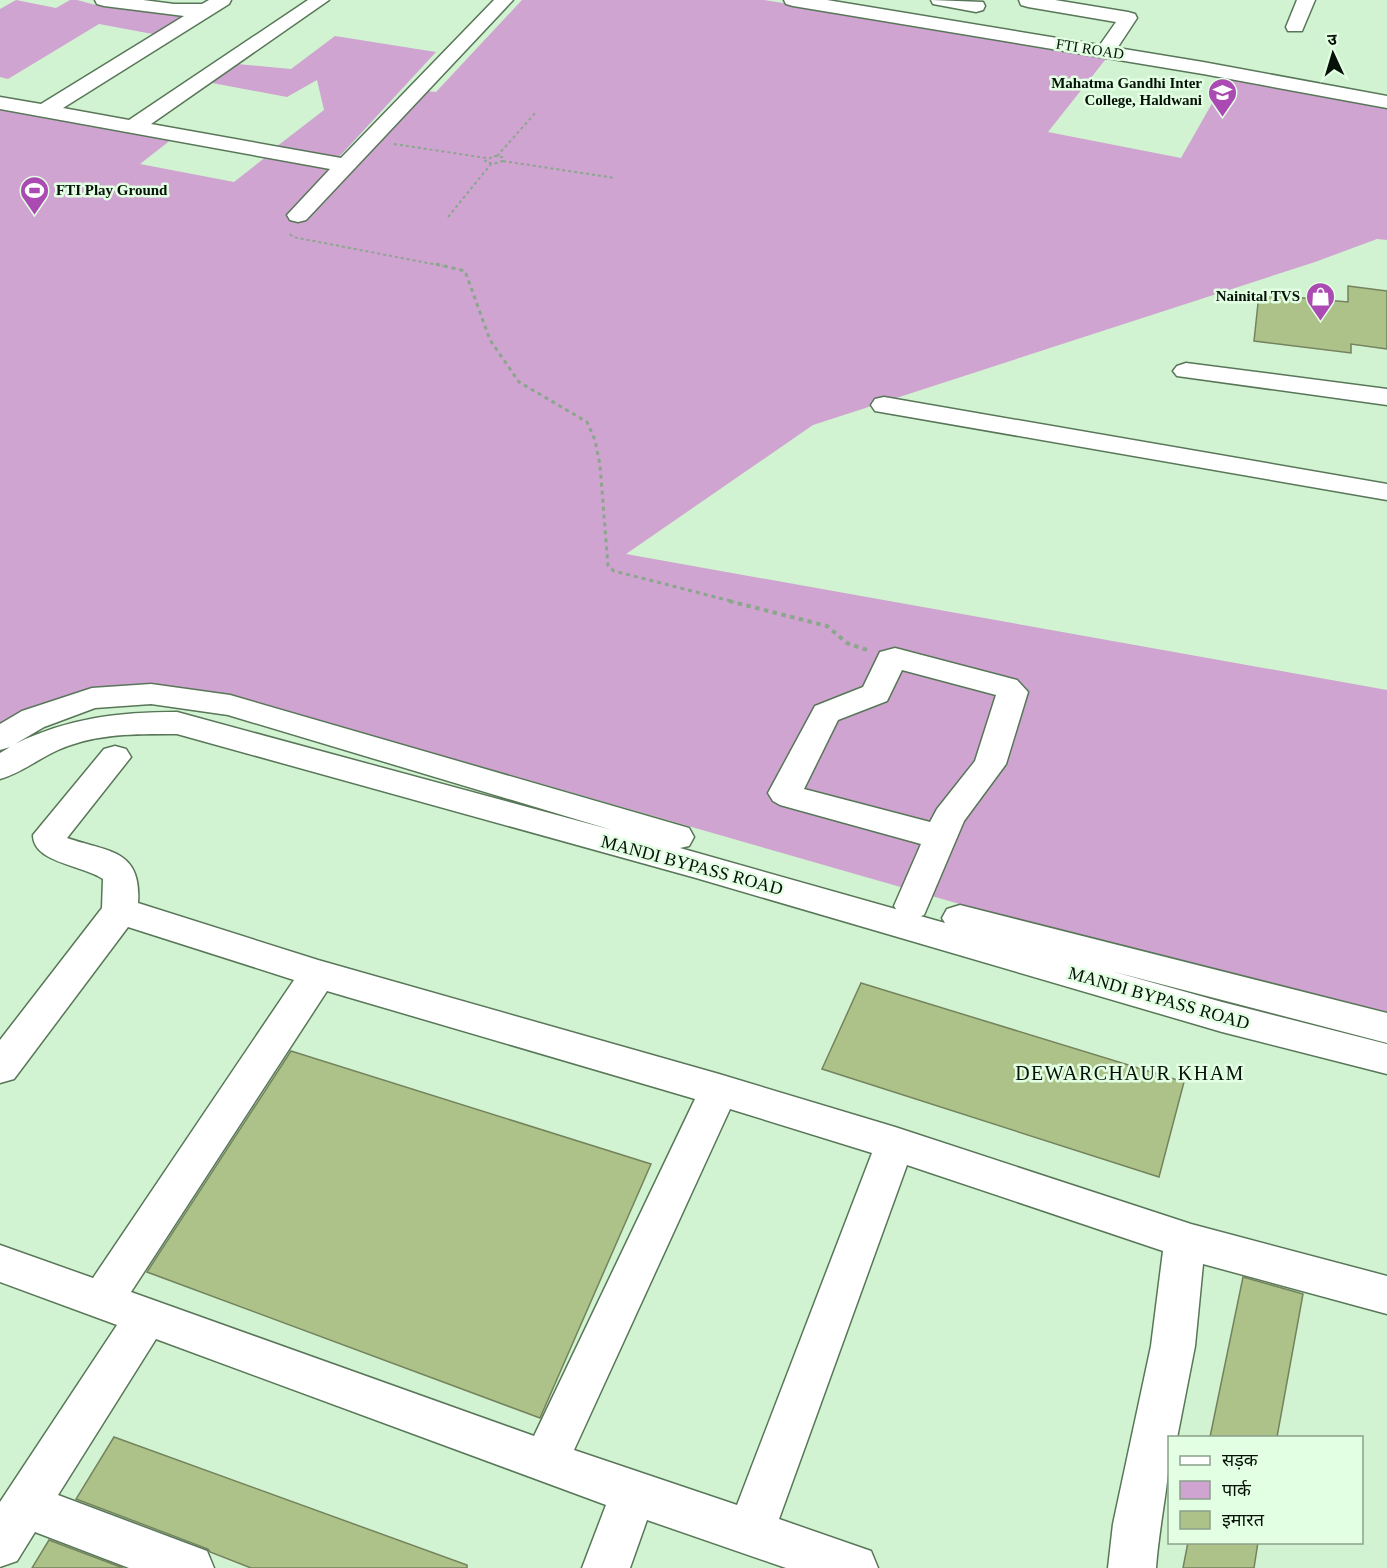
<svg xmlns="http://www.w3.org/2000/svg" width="1387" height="1568" viewBox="0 0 1387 1568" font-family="'Times New Roman','Noto Sans Devanagari',serif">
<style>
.green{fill:#cfa4d1}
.building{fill:#acc289;stroke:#74835d;stroke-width:1.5}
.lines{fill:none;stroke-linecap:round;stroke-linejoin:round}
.minor-casing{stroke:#587658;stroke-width:3}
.major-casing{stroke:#587658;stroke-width:3}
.path-far2{stroke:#8ca68d;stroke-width:2;stroke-dasharray:3 3;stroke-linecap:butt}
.path-far1{stroke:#8ca68d;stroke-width:3;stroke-dasharray:4 4;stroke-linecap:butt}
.path{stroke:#8ca68d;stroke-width:4;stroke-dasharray:4.5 4.5;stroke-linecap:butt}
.minor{fill:#fff;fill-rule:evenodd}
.major{fill:#fff;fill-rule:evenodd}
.labels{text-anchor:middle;stroke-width:5;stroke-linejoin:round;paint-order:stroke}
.far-street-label{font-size:15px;fill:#061107;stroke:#e3ffe3}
.far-poi-label{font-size:15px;font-weight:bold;fill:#061107;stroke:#e3ffe3;text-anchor:end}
.street-label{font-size:18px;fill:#061107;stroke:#e3ffe3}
.neighbourhood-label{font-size:20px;letter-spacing:1.5px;fill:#061107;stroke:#e3ffe3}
</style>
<rect width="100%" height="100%" fill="#d1f3d1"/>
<g class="green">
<path d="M16 0 56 8 70 0H77L103 7 184 16 158 35 99 24 8 79 0 77V9Z"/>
<path d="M522 0H764L1109 55 1048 132 1181 158 1227 77 1387 105V240L1377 239 1315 262 813 425 626 554 1387 690V1018L1078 938 458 760 188 688 124 687 60 698 0 730V107L172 139 140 164 234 182 267 156 353 171 426 91 436 92Z"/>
<path d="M335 36 436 52 339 157 276 147 324 110 317 80 287 97 207 82 237 64 291 69Z"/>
</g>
<g class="building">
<path d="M1348 286 1387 291V349L1351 344V353L1254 341 1259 294 1348 302Z"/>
<path d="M861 983 1184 1082 1159 1177 822 1069Z"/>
<path d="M291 1051 651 1164 540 1418 147 1272Z"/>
<path d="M1243 1277 1303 1294 1277 1437H1210Z"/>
<path d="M114 1437 467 1565V1568H251L210 1552 208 1549 76 1499Z"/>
<path d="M49 1540 123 1568H32Z"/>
<path d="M1188 1542H1258L1254 1568H1183Z"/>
</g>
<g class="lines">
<defs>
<g id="minor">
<path d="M95 0H143L174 4H202L209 0H231L229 4 63 108 129 120 308 0H329L151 124 341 158 494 0H513L306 220 298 222 290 220 287 215 330 169 0 109V97L41 104 184 16 104 6 97 4Z"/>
<path d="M931 0 983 2 985 6 983 10 976 12 933 4Z"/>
<path d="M1019 0H1055L1128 12 1135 14 1137 18 1112 56H1098L1095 52 1116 22 1028 7 1021 5Z"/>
<path d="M1297 0H1315L1302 31H1288L1286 27Z"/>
<path d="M1186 363 1387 389V405L1177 376 1173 371 1177 366Z"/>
<path d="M884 397 1387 484V500L875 411 871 405 875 399Z"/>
<path d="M895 648 1017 680 1028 692 1006 764 964 821 924 915 912 919 900 915 894 906 921 844 780 805 773 801 768 793 815 706 863 687 880 652ZM902 670 996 695 975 761 937 809 930 822 804 789 838 720 887 701Z"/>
<path d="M115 746 126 749 131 757 67 838C108 852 142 849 138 903L318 960 719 1074 895 1127 1191 1224 1387 1276V1314L1203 1264 1195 1346 1177 1438H1170C1170 1482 1159 1524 1156 1568H1108L1113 1524 1151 1346 1163 1251 907 1165 779 1519 871 1551 878 1568H786L647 1520 630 1568H582L606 1505 156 1339 58 1495 207 1551 214 1568H129L35 1532 17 1561 0 1567V1502L117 1325 0 1282V1245L93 1278 294 980 128 927 14 1079 0 1083V1040L102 908 103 879C83 865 33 863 33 835L104 749ZM327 991 695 1099 534 1436 131 1292ZM730 1109 872 1153 737 1505 574 1450Z"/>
</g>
<g id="major">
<path d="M784 0H827L1203 62 1387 96V108L1203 74 793 6 786 4Z"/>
<path d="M151 684 230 695 689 828 694 837 689 846 680 848 945 923 942 918 947 909 960 905 1387 1013V1043L1111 971 1222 1002 1387 1044V1074L1222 1032 696 878 177 734C136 734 96 733 58 750 38 759 21 773 0 779V753L10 747 0 750V724L22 711 92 688ZM151 704 228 715 612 830 177 712C119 712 68 718 15 744L44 727 95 708Z"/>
</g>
</defs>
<use href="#minor" class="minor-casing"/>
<use href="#major" class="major-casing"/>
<g class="path-far2">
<path d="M394 144 486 158"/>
<path d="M494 156 502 157 503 161 493 164 485 161Z"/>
<path d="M497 156 537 111"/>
<path d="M503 161 615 178"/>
<path d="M448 217 491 164"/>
<path d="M290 234 293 237 443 266"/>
</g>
<path class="path-far1" d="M436 264 465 271 490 340 519 382 587 422 595 440 600 465 608 566 614 571 735 602"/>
<path class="path" d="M729 601 827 626 847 643 867 650"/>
<use href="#minor" class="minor"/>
<use href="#major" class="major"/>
</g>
<defs>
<symbol id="school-pin" viewBox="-11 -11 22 30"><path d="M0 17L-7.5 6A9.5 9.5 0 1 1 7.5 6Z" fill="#ab4ab2" stroke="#e3ffe3"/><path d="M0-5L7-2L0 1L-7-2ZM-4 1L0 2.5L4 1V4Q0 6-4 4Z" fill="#fff"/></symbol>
<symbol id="stadium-pin" viewBox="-11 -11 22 30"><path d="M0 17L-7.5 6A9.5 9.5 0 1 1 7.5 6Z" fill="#ab4ab2" stroke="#e3ffe3"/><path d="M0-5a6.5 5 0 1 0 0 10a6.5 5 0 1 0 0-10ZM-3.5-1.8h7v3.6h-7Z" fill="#fff"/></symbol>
<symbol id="shop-pin" viewBox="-11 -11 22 30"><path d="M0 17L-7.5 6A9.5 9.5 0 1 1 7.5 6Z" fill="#ab4ab2" stroke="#e3ffe3"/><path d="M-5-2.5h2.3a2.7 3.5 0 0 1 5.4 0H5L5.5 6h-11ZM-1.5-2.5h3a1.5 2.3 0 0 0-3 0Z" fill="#fff"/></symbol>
</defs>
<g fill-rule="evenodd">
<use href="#school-pin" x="1206" y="76" width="33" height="45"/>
<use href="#stadium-pin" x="18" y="174" width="33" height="45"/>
<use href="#shop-pin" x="1304" y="280" width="33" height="45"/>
</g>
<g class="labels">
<g class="far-street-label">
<text transform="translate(1090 49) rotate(9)" y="5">FTI ROAD</text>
</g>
<g class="far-poi-label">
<text x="1202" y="88">Mahatma Gandhi Inter<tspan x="1202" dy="17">College, Haldwani</tspan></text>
<text x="56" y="195" text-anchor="start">FTI Play Ground</text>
<text x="1300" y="301">Nainital TVS</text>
</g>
<g class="street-label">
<text transform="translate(692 865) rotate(15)" y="6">MANDI BYPASS ROAD</text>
<text transform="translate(1159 998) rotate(16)" y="6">MANDI BYPASS ROAD</text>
</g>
<g class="neighbourhood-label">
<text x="1130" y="1080">DEWARCHAUR KHAM</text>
</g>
</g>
<rect x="1168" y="1436" width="195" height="108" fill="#e3ffe3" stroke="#8ba08b" stroke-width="1.5"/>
<rect x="1180" y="1456" width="30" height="9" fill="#ffffff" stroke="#8ba08b" stroke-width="1.5"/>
<text x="1222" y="1466" font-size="18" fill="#061107">सड़क</text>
<rect x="1180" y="1481" width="30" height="18" fill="#cfa4d1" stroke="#8ba08b" stroke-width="1.5"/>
<text x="1222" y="1496" font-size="18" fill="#061107">पार्क</text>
<rect x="1180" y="1511" width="30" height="18" fill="#acc289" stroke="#8ba08b" stroke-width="1.5"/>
<text x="1222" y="1526" font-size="18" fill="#061107">इमारत</text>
<g transform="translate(1333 54) rotate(356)" stroke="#e3ffe3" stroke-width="4.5" paint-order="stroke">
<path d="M0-4.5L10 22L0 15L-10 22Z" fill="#061107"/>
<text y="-9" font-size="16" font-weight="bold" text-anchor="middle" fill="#061107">उ</text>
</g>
</svg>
